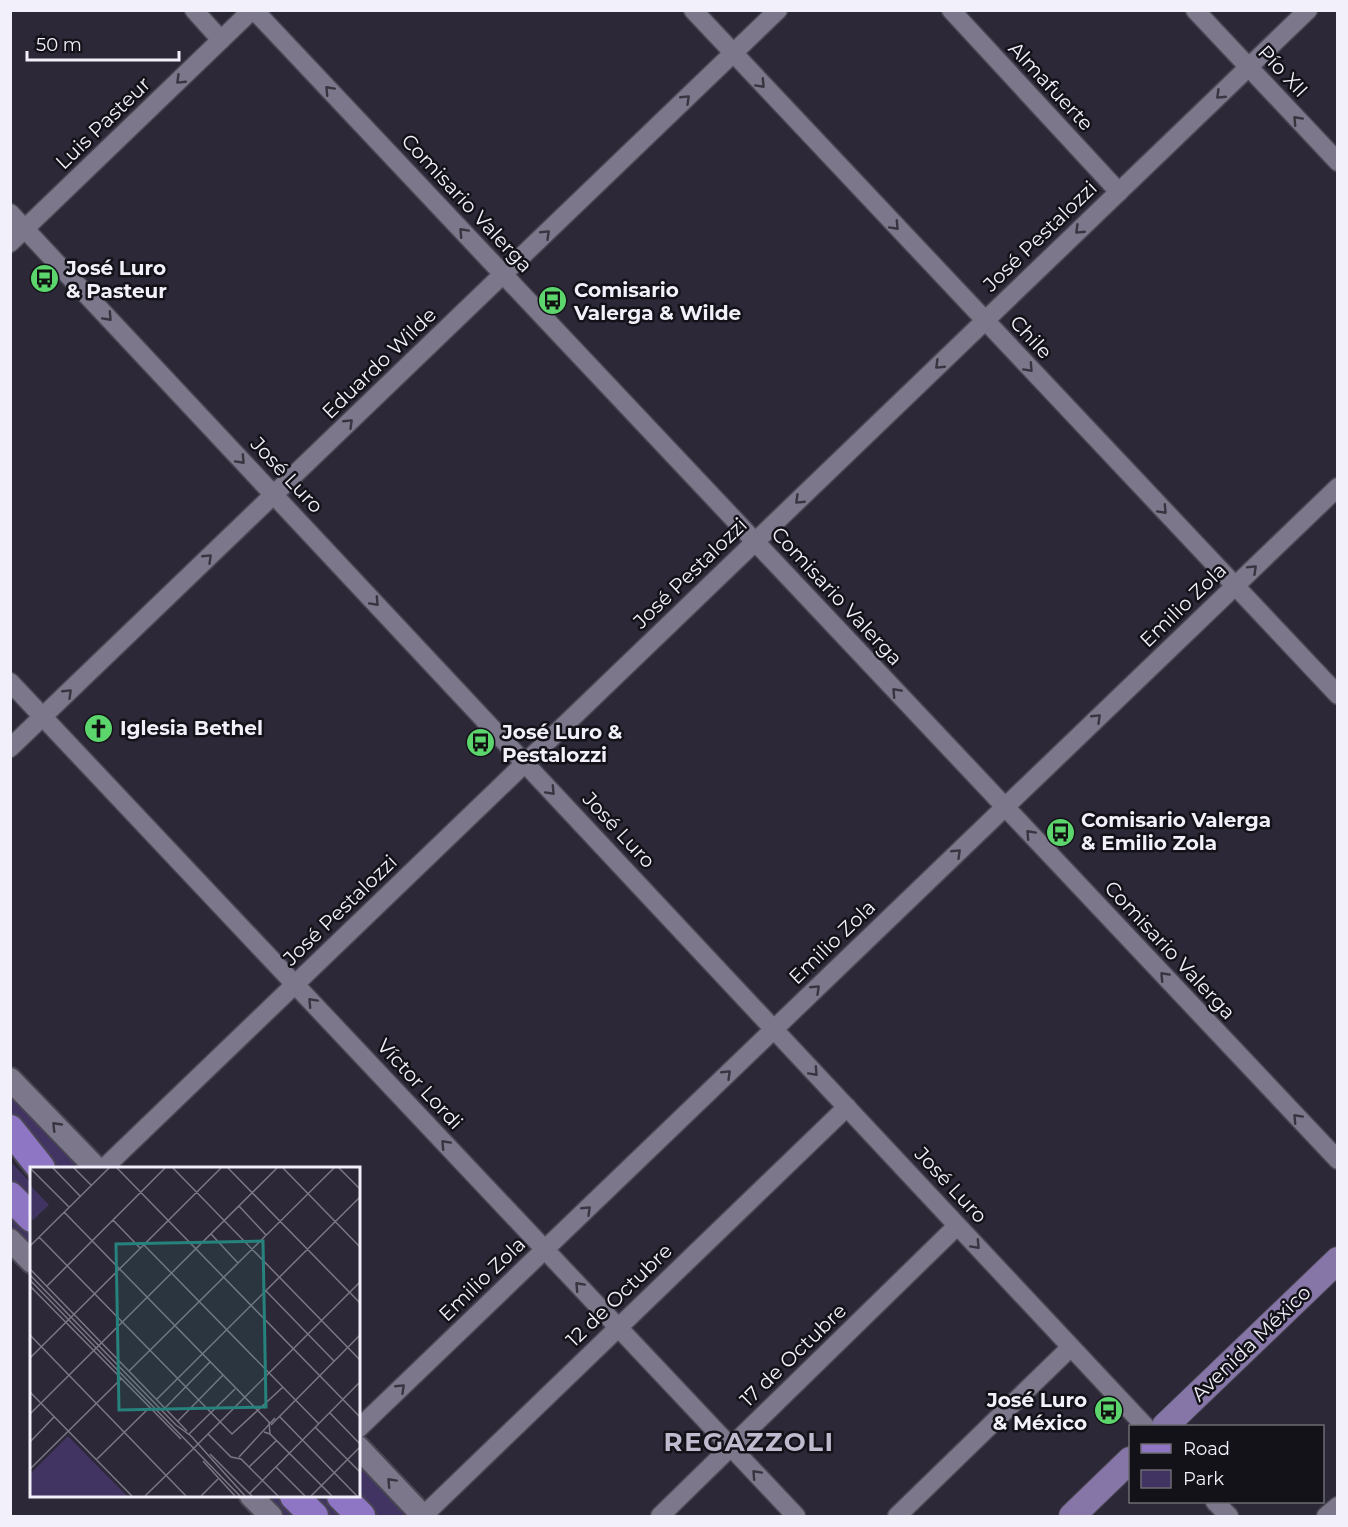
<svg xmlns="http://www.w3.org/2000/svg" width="1348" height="1527" viewBox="0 0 1348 1527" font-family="Montserrat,sans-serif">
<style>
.green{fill:#413362}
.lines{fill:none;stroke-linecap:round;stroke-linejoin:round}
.minor-casing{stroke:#494653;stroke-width:21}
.tertiary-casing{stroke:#494653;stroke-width:26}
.secondary-casing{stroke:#494653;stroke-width:28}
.primary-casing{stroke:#494653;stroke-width:32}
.minor{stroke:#7c778a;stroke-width:18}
.tertiary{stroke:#7c778a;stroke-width:22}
.secondary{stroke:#8576a7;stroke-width:26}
.primary{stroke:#8f76c4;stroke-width:28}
.oneway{stroke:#383541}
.labels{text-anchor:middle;stroke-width:5;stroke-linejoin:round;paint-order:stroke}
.street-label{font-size:20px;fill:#f2f0fa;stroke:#141219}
.poi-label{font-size:20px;font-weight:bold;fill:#f2f0fa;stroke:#141219;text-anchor:start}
.district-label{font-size:26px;font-weight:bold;letter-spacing:1.5px;fill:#bfbace;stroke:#141219}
.inset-road{fill:none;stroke:#7b7885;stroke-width:1.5}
.view{fill:#26827c;fill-opacity:0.15;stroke:#26827c;stroke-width:3}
.inset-edge{fill:none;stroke:#f2f0fa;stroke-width:3}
</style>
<rect width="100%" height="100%" fill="#2c2837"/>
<g class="green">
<path d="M11 1090 85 1168H51L11 1119Z"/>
<path d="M10 1161 31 1183V1203L11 1181Z"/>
<path d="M10 1212 31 1234V1252L11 1230Z"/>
<path d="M359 1459 412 1516H375L355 1496H358Z"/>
<path d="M262 1496H279L299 1516H282Z"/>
<path d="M309 1496H327L347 1516H329Z"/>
</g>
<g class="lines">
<defs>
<g id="minor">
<path d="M194 10 221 40"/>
<path d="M254 10 1338 1160"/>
<path d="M693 10 1338 695"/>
<path d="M951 10 1119 192"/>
<path d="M1195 10 1338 162"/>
<path d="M10 213 1145 1426"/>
<path d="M10 243 252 10"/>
<path d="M10 682 796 1516"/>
<path d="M10 748 778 10"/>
<path d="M104 1168 1308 10"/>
<path d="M358 1429 1338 487"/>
<path d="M1215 1502 1229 1516"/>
<path d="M423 1516 847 1107"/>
<path d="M660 1516 957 1226"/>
<path d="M897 1516 1071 1347"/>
<path d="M1326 1516 1338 1506"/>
</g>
<g id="tertiary">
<path d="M10 1079 96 1168"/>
<path d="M10 1240 32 1262"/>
<path d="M358 1447 423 1516"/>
<path d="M251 1496 271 1516"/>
</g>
<g id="secondary">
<path d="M1165 1426 1338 1260"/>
<path d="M1072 1516 1130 1460"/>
</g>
<g id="primary">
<path d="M10 1129 41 1168"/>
<path d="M10 1196 32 1218"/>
<path d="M294 1496 314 1516"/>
<path d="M341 1496 361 1516"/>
</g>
</defs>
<use href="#minor" class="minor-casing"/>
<use href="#tertiary" class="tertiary-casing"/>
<use href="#secondary" class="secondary-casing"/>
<use href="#primary" class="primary-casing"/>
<use href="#minor" class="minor"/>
<use href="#tertiary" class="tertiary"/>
<use href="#secondary" class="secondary"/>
<use href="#primary" class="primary"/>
</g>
<defs><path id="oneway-chevron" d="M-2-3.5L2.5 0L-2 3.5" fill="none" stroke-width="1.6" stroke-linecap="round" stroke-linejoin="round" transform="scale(1.5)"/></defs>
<g class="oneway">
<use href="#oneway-chevron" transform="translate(180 80) rotate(136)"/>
<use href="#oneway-chevron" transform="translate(761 84) rotate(47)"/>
<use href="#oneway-chevron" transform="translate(329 90) rotate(-133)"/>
<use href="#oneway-chevron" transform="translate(1220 95) rotate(136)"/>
<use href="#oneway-chevron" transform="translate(686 99) rotate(-44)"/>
<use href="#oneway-chevron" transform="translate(1297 120) rotate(-133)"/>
<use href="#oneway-chevron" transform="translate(895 226) rotate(47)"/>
<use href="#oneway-chevron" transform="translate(1079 230) rotate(136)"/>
<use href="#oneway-chevron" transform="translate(463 232) rotate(-133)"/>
<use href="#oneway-chevron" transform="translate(546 234) rotate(-44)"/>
<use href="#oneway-chevron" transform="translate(108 317) rotate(47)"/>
<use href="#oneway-chevron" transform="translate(939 365) rotate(136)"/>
<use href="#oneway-chevron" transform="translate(1029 368) rotate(47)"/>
<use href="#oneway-chevron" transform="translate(349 423) rotate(-44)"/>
<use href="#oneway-chevron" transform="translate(241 460) rotate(47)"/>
<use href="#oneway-chevron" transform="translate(799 500) rotate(136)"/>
<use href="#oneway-chevron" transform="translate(1163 510) rotate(47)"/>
<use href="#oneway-chevron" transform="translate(208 558) rotate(-44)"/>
<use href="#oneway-chevron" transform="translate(1253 569) rotate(-44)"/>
<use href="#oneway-chevron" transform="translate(375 602) rotate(47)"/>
<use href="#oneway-chevron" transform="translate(896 692) rotate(-133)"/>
<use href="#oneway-chevron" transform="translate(68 693) rotate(-44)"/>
<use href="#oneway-chevron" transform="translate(1097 718) rotate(-44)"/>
<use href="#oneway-chevron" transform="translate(551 791) rotate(47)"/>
<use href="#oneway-chevron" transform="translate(1030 834) rotate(-133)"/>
<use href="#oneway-chevron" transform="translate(957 853) rotate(-44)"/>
<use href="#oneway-chevron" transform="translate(1164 976) rotate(-133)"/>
<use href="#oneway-chevron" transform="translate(816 989) rotate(-44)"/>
<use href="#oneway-chevron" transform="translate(312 1002) rotate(-133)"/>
<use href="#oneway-chevron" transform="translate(814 1072) rotate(47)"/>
<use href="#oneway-chevron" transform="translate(727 1074) rotate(-44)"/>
<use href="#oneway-chevron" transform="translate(1297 1118) rotate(-133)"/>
<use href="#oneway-chevron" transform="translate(56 1126) rotate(-134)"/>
<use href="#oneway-chevron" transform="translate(445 1144) rotate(-133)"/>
<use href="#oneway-chevron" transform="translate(587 1210) rotate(-44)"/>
<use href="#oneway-chevron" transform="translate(976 1245) rotate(47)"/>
<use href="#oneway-chevron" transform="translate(579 1286) rotate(-133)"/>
<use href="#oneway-chevron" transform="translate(401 1388) rotate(-44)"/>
<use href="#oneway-chevron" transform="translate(756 1474) rotate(-133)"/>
<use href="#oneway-chevron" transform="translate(391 1482) rotate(-133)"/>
</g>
<defs>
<symbol id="bus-disc" viewBox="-11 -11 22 22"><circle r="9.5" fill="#5cd56d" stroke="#141219"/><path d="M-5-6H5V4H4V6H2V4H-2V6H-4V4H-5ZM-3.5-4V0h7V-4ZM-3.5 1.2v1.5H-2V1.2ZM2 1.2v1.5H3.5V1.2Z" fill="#111"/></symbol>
<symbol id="church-disc" viewBox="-11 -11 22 22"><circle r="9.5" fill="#5cd56d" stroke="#141219"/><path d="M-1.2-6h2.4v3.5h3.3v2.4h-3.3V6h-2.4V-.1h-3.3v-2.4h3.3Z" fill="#111"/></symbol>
</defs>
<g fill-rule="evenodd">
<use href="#bus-disc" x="28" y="262" width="33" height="33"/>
<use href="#bus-disc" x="536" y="284" width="33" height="33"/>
<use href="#church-disc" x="82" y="712" width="33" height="33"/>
<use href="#bus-disc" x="464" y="726" width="33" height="33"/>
<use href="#bus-disc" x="1044" y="816" width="33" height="33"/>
<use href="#bus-disc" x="1092" y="1394" width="33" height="33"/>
</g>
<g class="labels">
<g class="street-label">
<text transform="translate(1283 71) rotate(47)" y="7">Pío XII</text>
<text transform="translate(1051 86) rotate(47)" y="7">Almafuerte</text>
<text transform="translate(103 123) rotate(-44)" y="7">Luis Pasteur</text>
<text transform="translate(467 203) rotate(47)" y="7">Comisario Valerga</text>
<text transform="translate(1040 236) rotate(-44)" y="7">José Pestalozzi</text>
<text transform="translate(1031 337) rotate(47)" y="7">Chile</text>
<text transform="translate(379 363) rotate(-44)" y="7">Eduardo Wilde</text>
<text transform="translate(287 475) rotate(47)" y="7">José Luro</text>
<text transform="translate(690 573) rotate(-44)" y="7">José Pestalozzi</text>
<text transform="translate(837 596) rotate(47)" y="7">Comisario Valerga</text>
<text transform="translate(1183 605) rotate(-44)" y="7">Emilio Zola</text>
<text transform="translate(619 830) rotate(47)" y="7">José Luro</text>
<text transform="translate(340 910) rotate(-44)" y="7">José Pestalozzi</text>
<text transform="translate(832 942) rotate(-44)" y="7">Emilio Zola</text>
<text transform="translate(1170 950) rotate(47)" y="7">Comisario Valerga</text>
<text transform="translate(420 1084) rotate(47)" y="7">Víctor Lordi</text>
<text transform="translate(951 1185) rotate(47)" y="7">José Luro</text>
<text transform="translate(482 1279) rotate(-44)" y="7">Emilio Zola</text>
<text transform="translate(619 1295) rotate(-44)" y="7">12 de Octubre</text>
<text transform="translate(1251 1343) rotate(-44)" y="7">Avenida México</text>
<text transform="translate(793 1355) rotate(-44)" y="7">17 de Octubre</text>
</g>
<g class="poi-label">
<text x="66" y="275">José Luro<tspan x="66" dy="23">&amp; Pasteur</tspan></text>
<text x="574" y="297">Comisario<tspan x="574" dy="23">Valerga &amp; Wilde</tspan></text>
<text x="120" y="735">Iglesia Bethel</text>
<text x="502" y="739">José Luro &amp;<tspan x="502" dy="23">Pestalozzi</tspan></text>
<text x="1081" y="827">Comisario Valerga<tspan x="1081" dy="23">&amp; Emilio Zola</tspan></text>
<text x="1087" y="1407" text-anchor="end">José Luro<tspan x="1087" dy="23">&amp; México</tspan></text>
</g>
<g class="district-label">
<text x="749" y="1451">REGAZZOLI</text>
</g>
</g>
<g transform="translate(30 1167)">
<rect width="330" height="330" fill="#2c2837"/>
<path d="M0 18 19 38 3 53 0 50ZM38 269 97 329H0V307Z" fill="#413362"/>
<path class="inset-road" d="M0 1 39 40M23 1 50 29M44 1 61 18M87 1 330 250M143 1 330 193M198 1 330 136M253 1 330 80M309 1 330 22M209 39 236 68M34 45 239 255 240 267M83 53 110 81M181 67 208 96M9 70 202 267 253 220M114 78 289 257M0 79 79 1M0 102 157 264M0 108 146 258 161 269 215 329M0 113 210 329M0 119 151 272M17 119 135 1M236 124 304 194M0 168 156 329M0 191 191 1M99 204 304 1M0 225 102 329M127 232 330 30M135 241 180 195M300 246 330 277M0 247 247 1M249 249 327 329M148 254 193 208M241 258 330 168M285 260 330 305M234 265 240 267 302 329M159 267 205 222M178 267 201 290 211 292 248 329M0 275 24 250M162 283 330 115M180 287 222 329M209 290 245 251M67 292 119 241M173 294 205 329M219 300 247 273M246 300 275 329M0 302 91 212M219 327 330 215M115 329 162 283M171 329 188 312M281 329 330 280"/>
<path class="view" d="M233 74 236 240 89 243 86 77Z"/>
<rect width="330" height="330" class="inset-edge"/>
</g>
<rect width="1348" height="1527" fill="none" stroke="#f2f0fa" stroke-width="24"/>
<rect x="1129" y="1425" width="195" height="78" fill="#141219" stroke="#6d6b73" stroke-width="1.5"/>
<rect x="1141" y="1444" width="30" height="9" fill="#8f76c4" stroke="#6d6b73" stroke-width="1.5"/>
<text x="1183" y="1455" font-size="18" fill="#f2f0fa">Road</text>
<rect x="1141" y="1470" width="30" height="18" fill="#413362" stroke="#6d6b73" stroke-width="1.5"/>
<text x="1183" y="1485" font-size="18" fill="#f2f0fa">Park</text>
<path d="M27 51v9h152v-9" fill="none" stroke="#f2f0fa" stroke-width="3"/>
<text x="36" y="51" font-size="18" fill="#f2f0fa" stroke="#141219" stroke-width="4.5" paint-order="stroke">50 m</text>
</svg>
